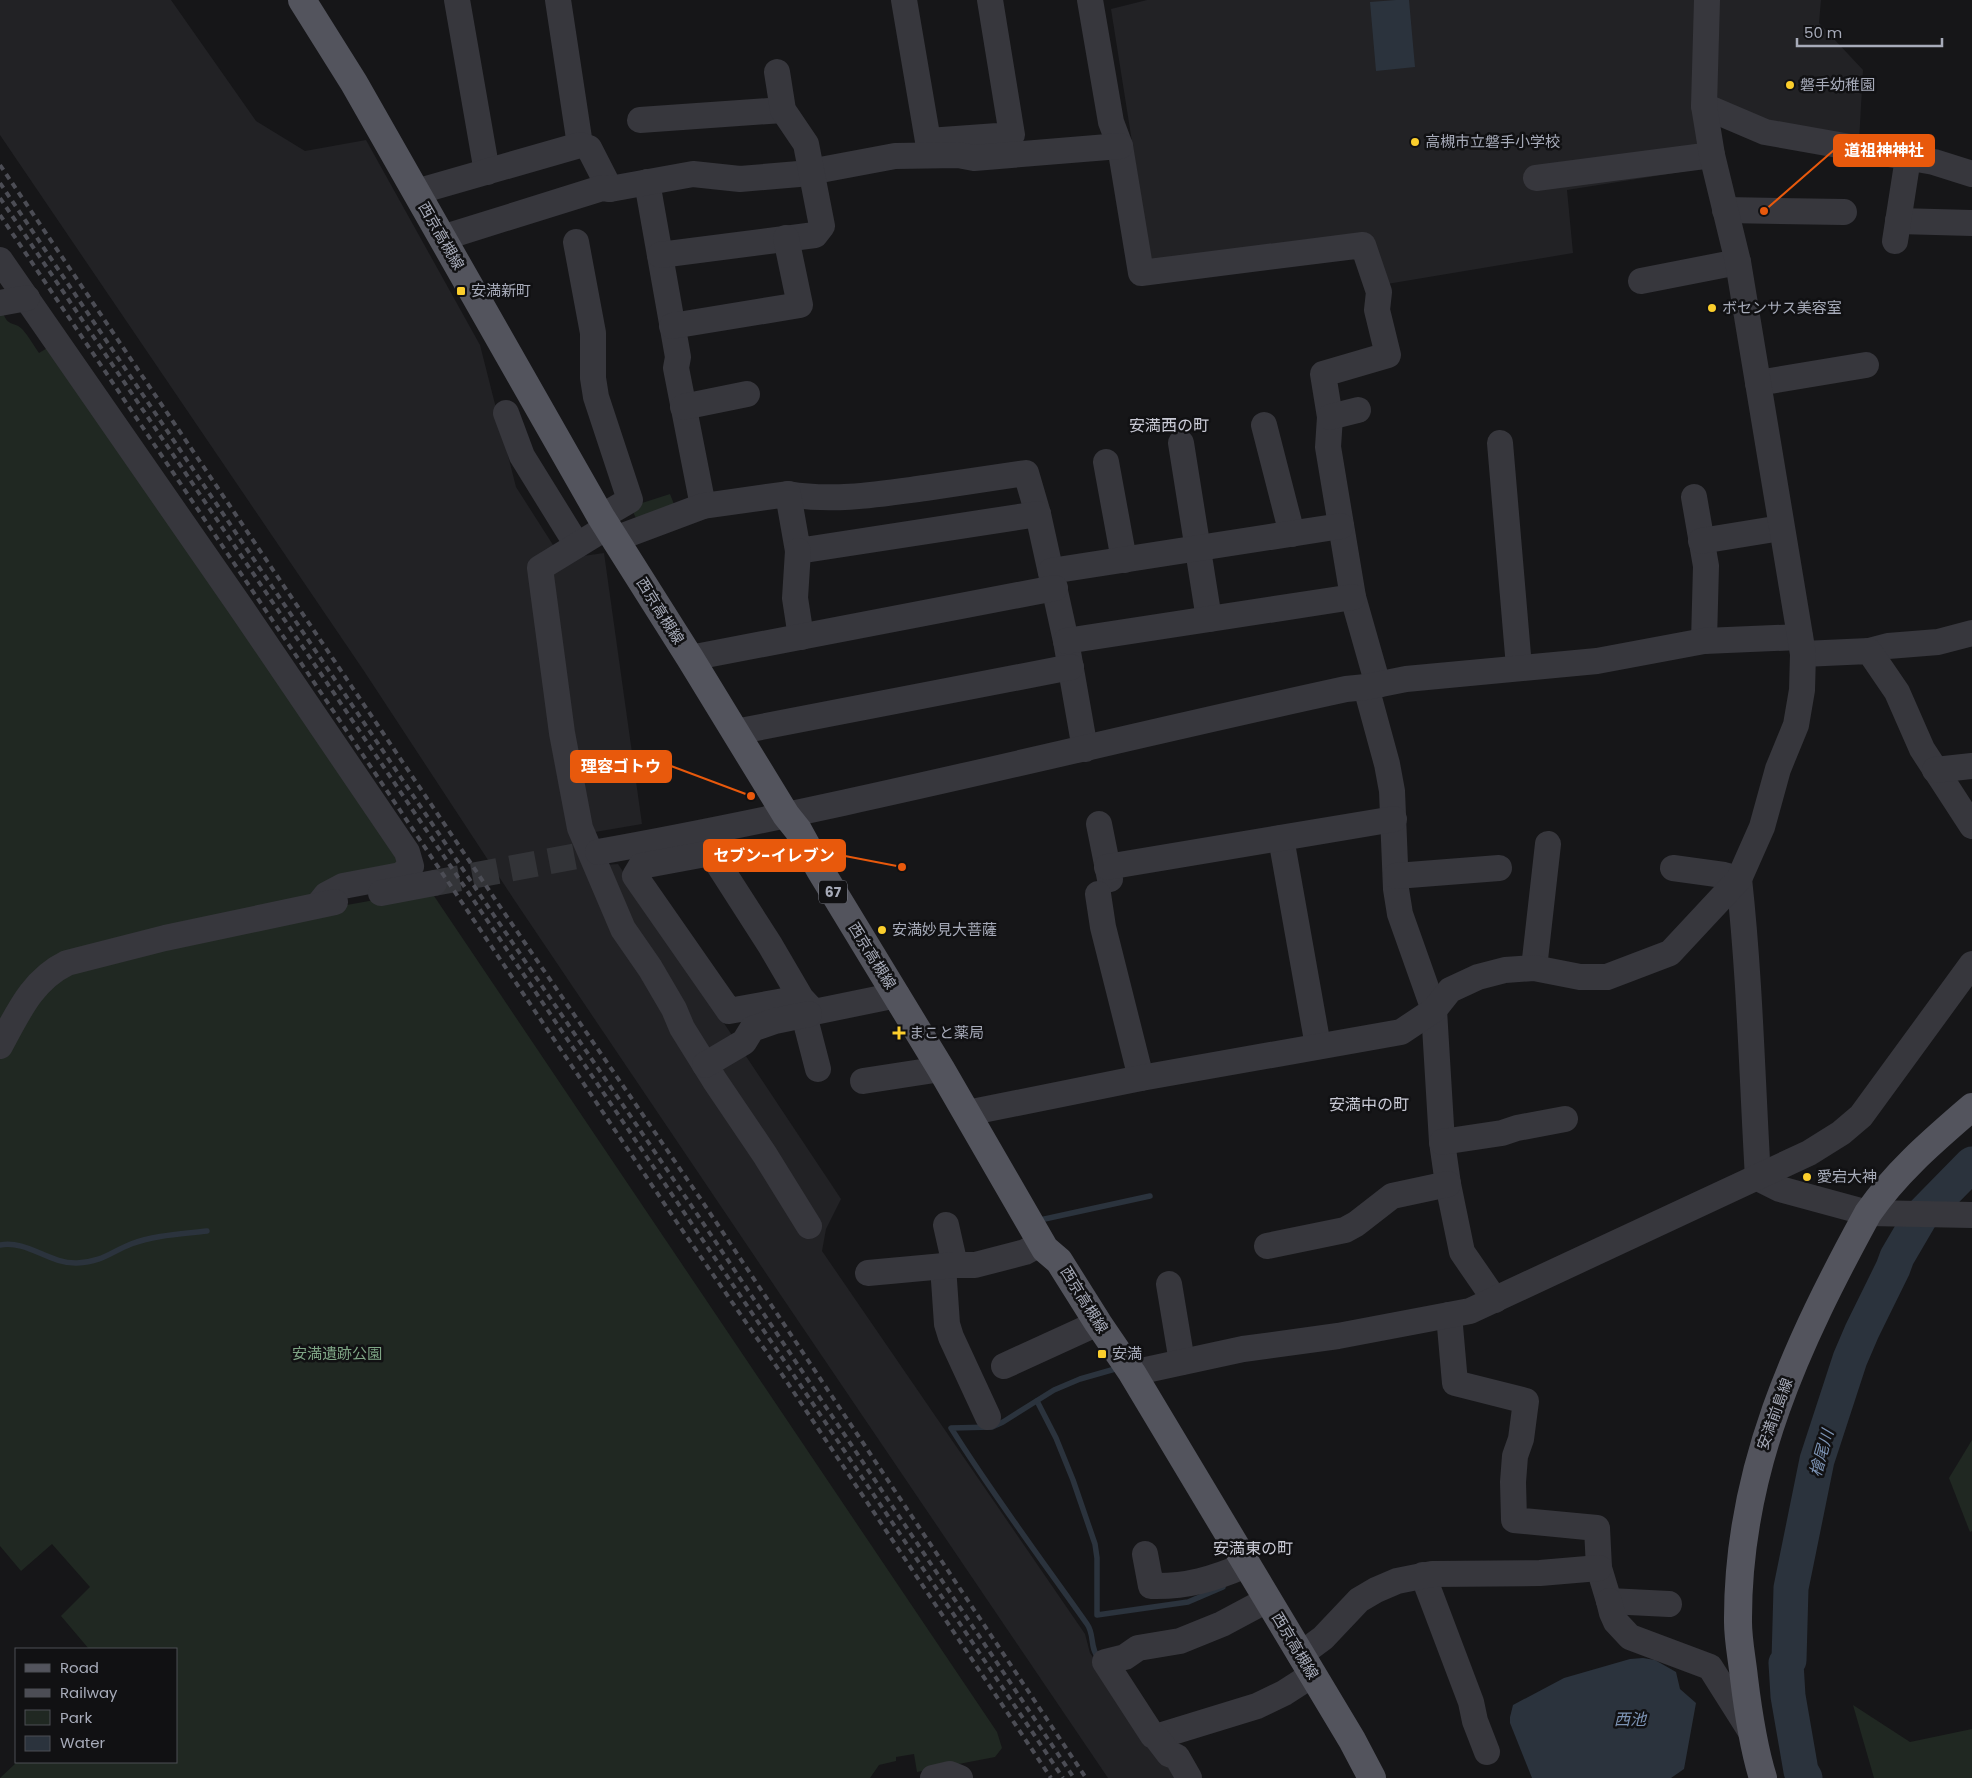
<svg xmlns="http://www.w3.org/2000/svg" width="1972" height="1778" viewBox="0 0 1972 1778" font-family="Poppins,'Noto Sans JP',sans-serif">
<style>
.built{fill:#222225}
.green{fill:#202822}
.water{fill:#2b333d}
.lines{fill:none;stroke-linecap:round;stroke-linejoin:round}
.stream{stroke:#2b333d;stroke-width:5.5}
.river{stroke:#2b333d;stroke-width:35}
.minor-tunnel{stroke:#333438;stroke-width:26;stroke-dasharray:26 13;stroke-linecap:butt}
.minor{stroke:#37373d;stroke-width:26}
.major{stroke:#53545d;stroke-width:28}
.rail{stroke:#4c4d55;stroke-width:4;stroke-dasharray:6 5;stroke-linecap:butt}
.poi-dot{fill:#fbce2c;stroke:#111113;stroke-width:2}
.labels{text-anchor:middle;stroke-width:5;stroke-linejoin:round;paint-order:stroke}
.shield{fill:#111113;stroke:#7a7d87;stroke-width:1}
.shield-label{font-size:14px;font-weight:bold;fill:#a7abb9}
.poi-label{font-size:15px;fill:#a7abb9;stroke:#111113;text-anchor:start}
.street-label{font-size:15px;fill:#a7abb9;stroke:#111113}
.park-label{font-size:15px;fill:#7ea585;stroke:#111113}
.neighbourhood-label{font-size:16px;fill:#c9cad5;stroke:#111113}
.water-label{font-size:16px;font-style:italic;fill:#7d94b5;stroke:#111113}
.leader{fill:none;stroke:#e8590c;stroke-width:2}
.callout-dot{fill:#e8590c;stroke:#111113;stroke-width:2}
.callout{fill:#e8590c;stroke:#e8590c;stroke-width:2}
.callout-label{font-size:16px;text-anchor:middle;font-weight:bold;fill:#fff}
</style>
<rect width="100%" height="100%" fill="#161618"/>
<g class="built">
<path d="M0 0H171L256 121 305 151 366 140 480 345 516 487 562 559 604 553 642 824 595 832 606 865 618 864 841 1199 826 1229 822 1251 1085 1634 1090 1653 1164 1759 1184 1778H1108L782 1297 515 901 364 671 0 135Z"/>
<path d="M1147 0H1696L1700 169 1567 190 1573 253 1387 284 1368 235 1151 262 1111 9Z"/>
<path d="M1719 0H1821L1819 23 1863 70 1859 142 1775 127 1716 99Z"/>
</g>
<g class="green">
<path d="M2 309C7 329 14 320 23 330 29 337 34 346 39 353L54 344 401 865 308 898 72 953 0 1030V310Z"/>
<path d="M670 494 675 507 638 522 632 510 642 503Z"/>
<path d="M430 890 997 1732 1002 1748 995 1757 917 1772 914 1754 896 1757V1761L879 1765 870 1778H0L17 1762H176V1649H89L61 1616 90 1587 52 1544 21 1571 0 1546V1057L53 979 308 912Z"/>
<path d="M1972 1440V1531L1970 1532 1949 1478Z"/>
<path d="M1853 1705 1910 1742 1972 1729V1778H1874Z"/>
</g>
<g class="water">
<path d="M1396 0H1409L1415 67 1376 71 1370 2Z"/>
<path d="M1643 1658 1655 1660 1676 1672 1680 1689 1696 1703 1684 1769 1671 1778H1532L1510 1723V1717L1513 1705 1564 1678 1630 1659Z"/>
</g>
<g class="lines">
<g class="stream">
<path d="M1040 1220 1150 1196"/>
<path d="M0 1245C28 1240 49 1264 77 1263 102 1262 111 1252 131 1244 155 1235 183 1234 207 1231"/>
<path d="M1037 1401 1056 1438 1073 1480 1095 1544 1097 1558V1615L1188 1602 1223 1587"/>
<path d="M1099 1659C1089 1647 1095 1635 1087 1624 1041 1559 993 1495 951 1428L992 1427 1003 1422 1054 1390 1080 1379 1115 1369"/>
</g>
<path class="river" d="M1805 1778 1801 1771 1788 1696 1786 1663 1789 1660 1791 1588 1817 1460 1850 1359 1862 1331 1893 1268 1897 1257 1921 1216 1972 1164"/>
<path class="minor-tunnel" d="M434 883 598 852"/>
<g class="minor">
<path d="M457 0 487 172"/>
<path d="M558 0 580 145"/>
<path d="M904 0 928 141 1012 135 990 0"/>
<path d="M1090 0 1111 122 1120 146 1141 273 1363 245 1379 292 1377 310 1388 355 1323 374 1330 417 1328 447 1353 597 1378 685"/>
<path d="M1704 106 1765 132 1934 162 1972 174"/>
<path d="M640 120 783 110"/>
<path d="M1536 178 1712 155"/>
<path d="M647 182 678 357 676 368 703 506"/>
<path d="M416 192 580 145 589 148 610 189"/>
<path d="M1725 210 1844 212"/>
<path d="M1898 221 1972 223"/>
<path d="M442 238 602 188 610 189 693 174 740 179 799 174 895 156 958 155 974 158 1120 146"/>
<path d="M1895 241 1908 158"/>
<path d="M576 242 593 333V378L596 397 630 500 601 517"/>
<path d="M660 255 815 235 822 226 806 144 783 110 777 72"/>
<path d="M0 260 242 609 407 852 411 866 401 875 343 886 326 895 318 905"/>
<path d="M1641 281 1738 262"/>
<path d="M0 303 27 298"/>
<path d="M672 326 800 305 786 238"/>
<path d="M1758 383 1866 365"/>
<path d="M683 407 747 394"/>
<path d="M506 413 522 456 577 545"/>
<path d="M1330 417 1358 410"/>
<path d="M1264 425 1292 534"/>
<path d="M1181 443 1209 619"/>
<path d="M1500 443 1519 667"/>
<path d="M1106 462 1124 560"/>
<path d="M788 494C833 502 880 494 925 488 959 483 993 478 1026 473L1038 514"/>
<path d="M1694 497 1706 566 1704 641"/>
<path d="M607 527 540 568 562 733 580 828 623 929 650 968 674 1009 682 1028 715 1081 765 1155 809 1226"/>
<path d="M615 539 703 506 788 494 798 551 1038 514 1066 641 1085 749"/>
<path d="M1701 541 1781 528"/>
<path d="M798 551 795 598 801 637"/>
<path d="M1051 571 1341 526"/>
<path d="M1066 641 1353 597"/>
<path d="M1869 651 1888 646 1938 642 1972 633"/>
<path d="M1803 654 1869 651 1897 692 1922 749 1972 826"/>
<path d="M690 658 1055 588"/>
<path d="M1366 687 1387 764 1392 791 1396 889 1400 914 1434 1010 1442 1142 1448 1184 1462 1252 1495 1300"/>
<path d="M735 732 1071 667"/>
<path d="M1935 770 1972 766"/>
<path d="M1099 824 1110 879"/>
<path d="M1281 838 1318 1046"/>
<path d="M598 852C849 807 1097 743 1346 689L1366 687 1406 679 1597 661 1704 641 1800 637"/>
<path d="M1107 867 1394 819"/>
<path d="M1673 868 1724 875 1739 879"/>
<path d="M1396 876 1499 868"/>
<path d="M1739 879C1750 979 1752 1077 1758 1178"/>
<path d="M381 893 434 883"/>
<path d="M1098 894 1103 927 1141 1078"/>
<path d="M1534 968 1548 844"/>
<path d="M801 998 729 1011 635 876 641 866 711 853 770 945 801 998 814 1012 897 995"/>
<path d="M804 1015 818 1069"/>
<path d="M0 1046C18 1013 32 980 67 963L165 938 335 902"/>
<path d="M705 1065 744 1042 752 1029 775 1021 809 1014"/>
<path d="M863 1081 941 1069"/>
<path d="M972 1112 1141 1078 1401 1032 1434 1010 1450 990 1478 977 1505 970 1534 968 1580 977H1607L1670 953 1739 879 1762 827 1778 769 1796 725 1802 690 1803 654 1738 262 1712 155 1704 106 1707 0"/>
<path d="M1442 1142 1502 1133 1517 1128 1565 1119"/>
<path d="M1758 1178 1780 1189 1868 1213 1972 1215"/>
<path d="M946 1225 955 1265"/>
<path d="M1267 1246 1345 1230 1356 1224 1392 1196 1448 1184"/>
<path d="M943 1266 947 1324 951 1337 988 1417"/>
<path d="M868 1273 955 1265H975L1025 1252 1042 1243"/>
<path d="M1169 1284 1182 1362"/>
<path d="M1449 1315 1455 1383 1526 1401 1521 1439 1515 1456 1513 1482 1514 1520 1597 1528 1599 1568 1609 1601 1669 1604"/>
<path d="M1004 1366 1098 1323"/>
<path d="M1132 1373 1243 1349 1338 1336 1470 1311 1809 1153 1841 1133 1861 1116 1972 964"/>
<path d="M1145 1554 1151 1586C1187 1587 1213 1579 1246 1565"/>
<path d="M1423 1575 1471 1702 1475 1721 1487 1752"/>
<path d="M1609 1601 1612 1613 1616 1622 1630 1637 1710 1667 1753 1735"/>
<path d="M1300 1655 1323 1638 1359 1600 1376 1590 1397 1581 1432 1574 1540 1573 1599 1568"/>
<path d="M1156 1737 1257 1706 1284 1693 1312 1675"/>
<path d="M933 1778 950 1774 960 1778"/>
<path d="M1189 1778 1177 1757 1169 1754 1156 1737 1153 1736 1105 1662 1125 1657 1138 1648 1180 1641 1222 1624 1267 1600"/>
</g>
<g class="major">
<path d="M302 0 354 83 601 517 690 658 786 815 798 830 820 870 941 1069 1045 1249 1059 1261 1098 1323 1132 1373 1352 1740 1372 1778"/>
<path d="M1763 1778C1753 1746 1748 1711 1744 1678 1742 1659 1738 1640 1738 1622 1737 1470 1797 1343 1868 1213 1897 1171 1934 1140 1972 1107"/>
</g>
<g class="rail">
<path d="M0 165 501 908 702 1201 1086 1778"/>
<path d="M0 183 493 914 693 1208 1074 1778"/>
<path d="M0 198 787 1365 1063 1778"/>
<path d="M0 215 676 1221 781 1373 1051 1778"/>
</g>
</g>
<g class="poi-dot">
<circle cx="1790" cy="85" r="5"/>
<circle cx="1415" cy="142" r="5"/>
<rect x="456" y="286" width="10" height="10" rx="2.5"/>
<circle cx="1712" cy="308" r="5"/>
<circle cx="882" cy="930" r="5"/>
<path d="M896.5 1025.5h5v5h5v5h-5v5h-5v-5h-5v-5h5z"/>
<circle cx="1807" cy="1177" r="5"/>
<rect x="1097" y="1349" width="10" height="10" rx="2.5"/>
</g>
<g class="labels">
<rect class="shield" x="819" y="880.5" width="28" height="23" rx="4"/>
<g class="shield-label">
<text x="833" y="897">67</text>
</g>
<g class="poi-label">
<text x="1800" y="90">磐手幼稚園</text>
<text x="1425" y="147">高槻市立磐手小学校</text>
<text x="471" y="296">安満新町</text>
<text x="1722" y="313">ボセンサス美容室</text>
<text x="892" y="935">安満妙見大菩薩</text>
<text x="909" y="1038">まこと薬局</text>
<text x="1817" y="1182">愛宕大神</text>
<text x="1112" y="1359">安満</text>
</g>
<g class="street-label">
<text transform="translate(441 236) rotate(60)" y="5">西京高槻線</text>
<text transform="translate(660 611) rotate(58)" y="5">西京高槻線</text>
<text transform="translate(872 956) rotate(58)" y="5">西京高槻線</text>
<text transform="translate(1084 1300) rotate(58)" y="5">西京高槻線</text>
<text transform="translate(1775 1414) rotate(-70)" y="5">安満前島線</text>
<text transform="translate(1295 1646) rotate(59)" y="5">西京高槻線</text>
</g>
<g class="park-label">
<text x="337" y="1359">安満遺跡公園</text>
</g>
<g class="neighbourhood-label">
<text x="1169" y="431">安満西の町</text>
<text x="1369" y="1110">安満中の町</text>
<text x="1253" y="1554">安満東の町</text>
</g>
<g class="water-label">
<text transform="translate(1821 1453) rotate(-74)" y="6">檜尾川</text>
<text x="1630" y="1725">西池</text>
</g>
</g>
<path class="leader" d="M1764 211L1834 150M751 796L671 766M902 867L845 856"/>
<g class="callout-dot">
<circle cx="1764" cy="211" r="5"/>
<circle cx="751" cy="796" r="5"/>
<circle cx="902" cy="867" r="5"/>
</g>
<g class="callout">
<rect x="1834" y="135" width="100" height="31" rx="5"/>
<rect x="571" y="751" width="100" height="31" rx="5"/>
<rect x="704" y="840" width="141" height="31" rx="5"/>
</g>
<g class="callout-label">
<text x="1884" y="156">道祖神神社</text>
<text x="621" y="772">理容ゴトウ</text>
<text x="774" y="861">セブン-イレブン</text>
</g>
<rect x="15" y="1648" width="162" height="115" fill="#111113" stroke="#4d4f55"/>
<rect x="25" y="1664" width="25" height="8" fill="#53545d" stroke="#4d4f55"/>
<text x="60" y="1673" font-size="15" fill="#a7abb9">Road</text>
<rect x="25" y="1689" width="25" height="8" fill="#4c4d55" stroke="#4d4f55"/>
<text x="60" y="1698" font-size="15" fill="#a7abb9">Railway</text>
<rect x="25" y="1710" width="25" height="15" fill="#202822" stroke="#4d4f55"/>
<text x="60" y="1723" font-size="15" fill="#a7abb9">Park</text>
<rect x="25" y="1736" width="25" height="15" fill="#2b333d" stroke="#4d4f55"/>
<text x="60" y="1748" font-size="15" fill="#a7abb9">Water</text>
<path d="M1797 38v8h145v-8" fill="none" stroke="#a7abb9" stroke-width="2.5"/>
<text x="1804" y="38" font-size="15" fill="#a7abb9" stroke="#111113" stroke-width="4" paint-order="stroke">50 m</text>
</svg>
